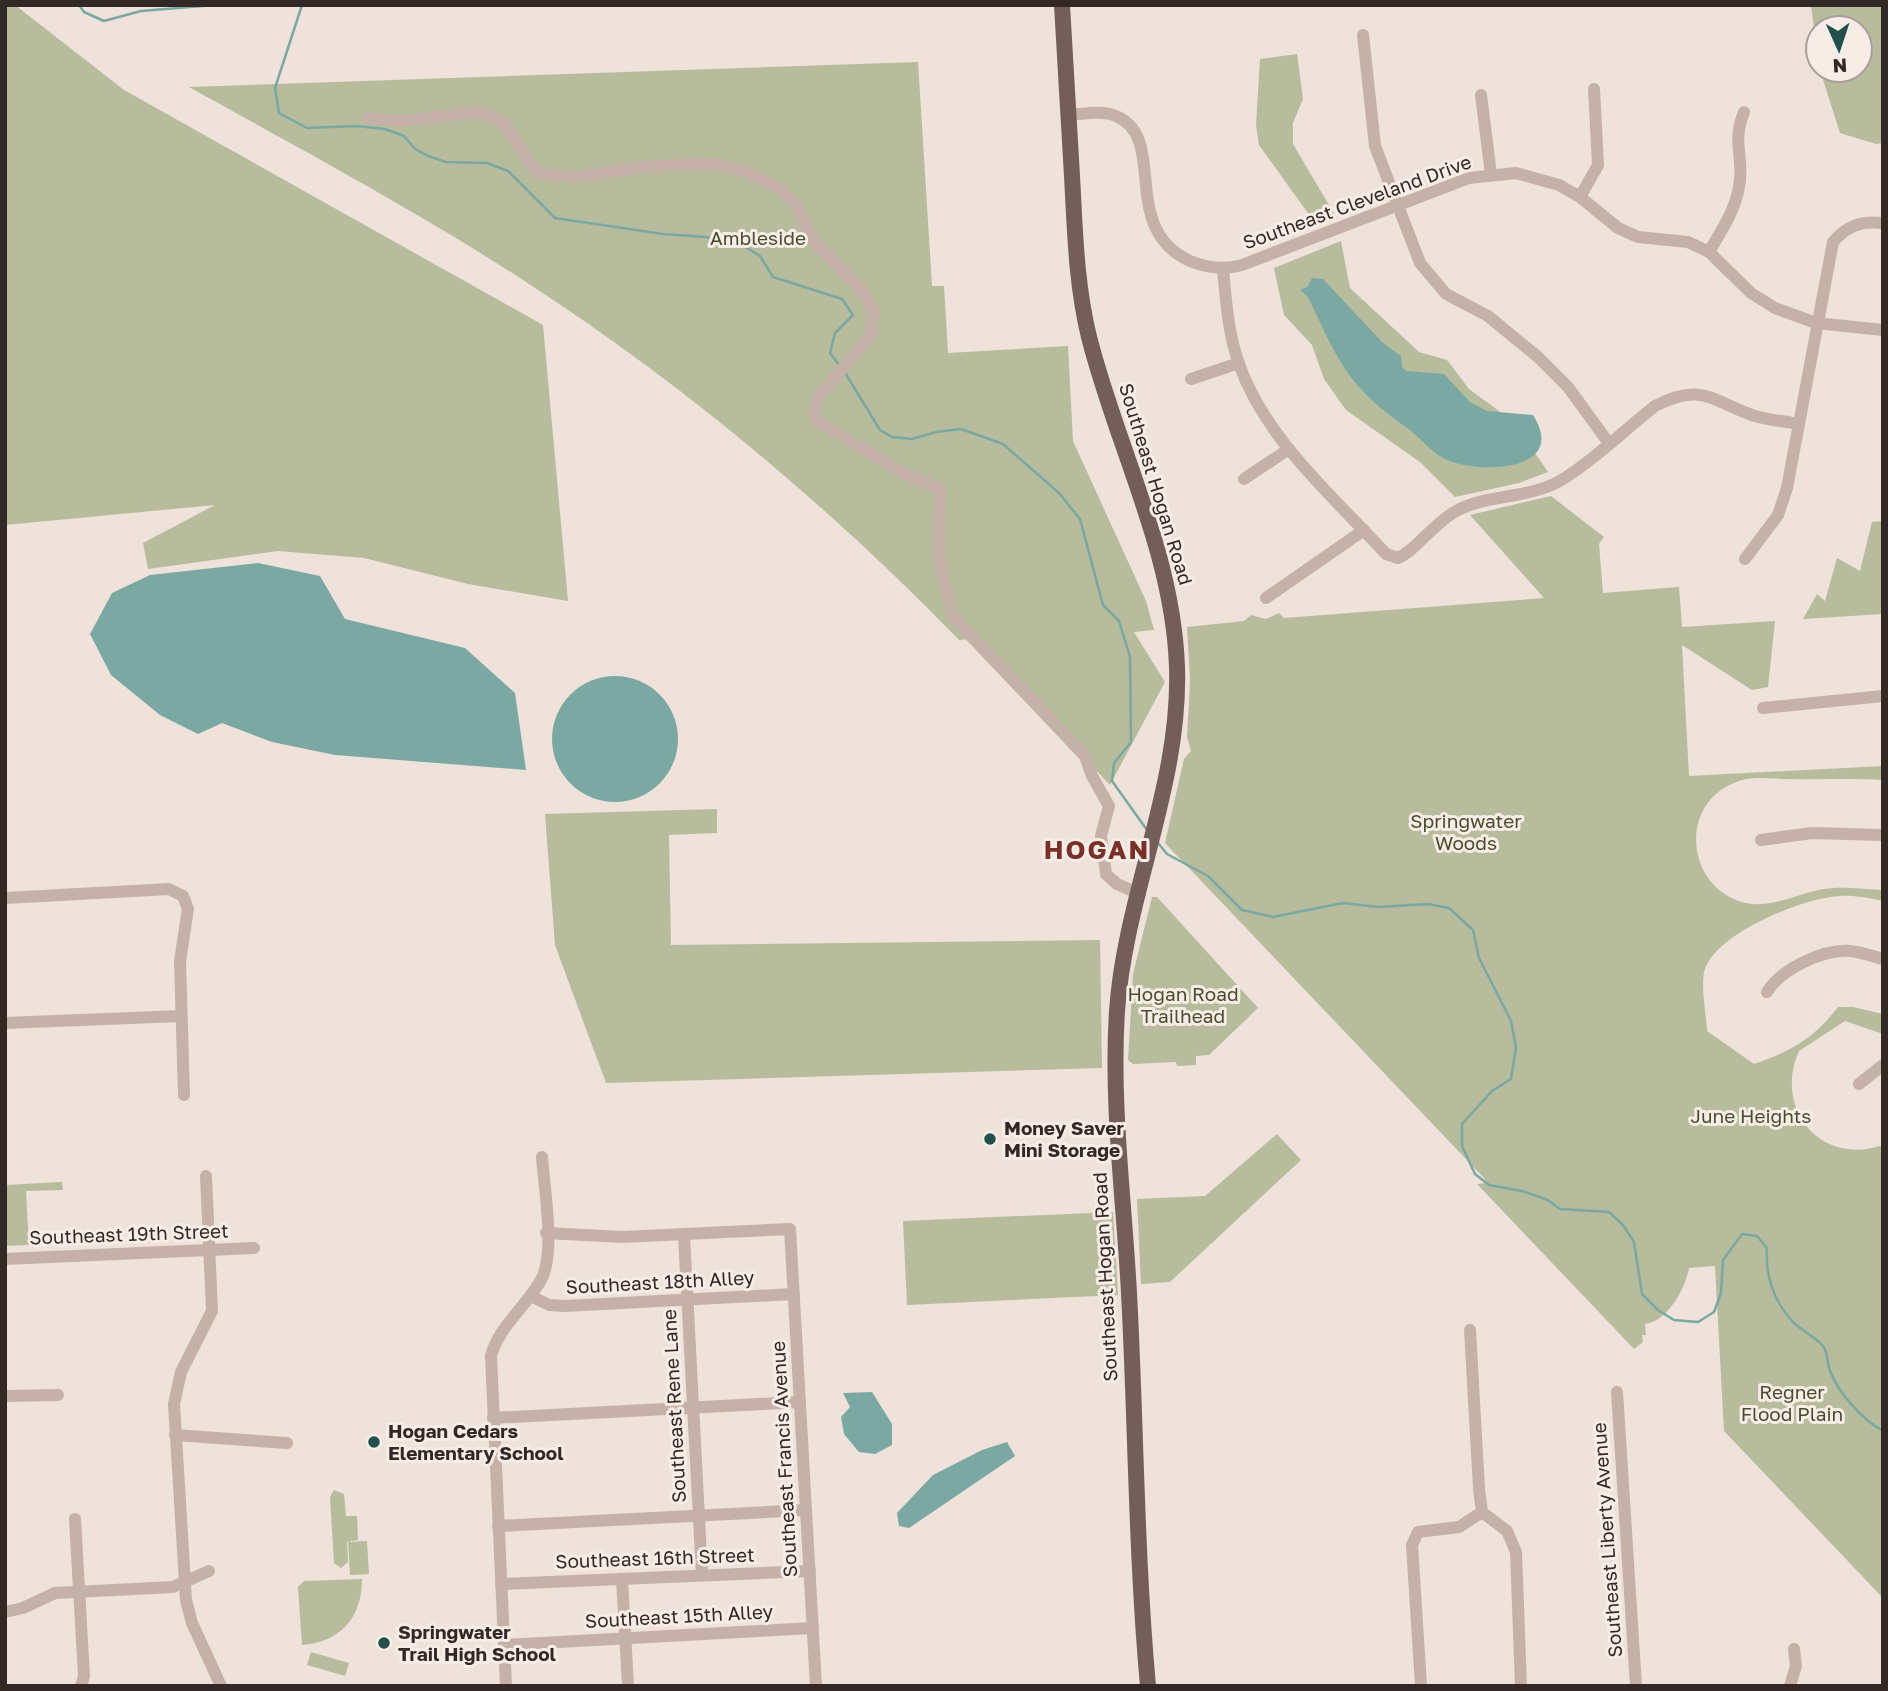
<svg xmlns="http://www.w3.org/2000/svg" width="1888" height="1691" viewBox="0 0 1888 1691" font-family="'Golos Text',sans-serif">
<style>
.green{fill:#b6bc9c}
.water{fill:#7ca8a4}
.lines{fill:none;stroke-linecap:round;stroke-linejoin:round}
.stream{stroke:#7ca8a4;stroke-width:2.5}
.minor{stroke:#c5b1a7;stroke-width:12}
.major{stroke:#735e59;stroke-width:16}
.poi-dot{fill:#214f4c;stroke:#f7ece6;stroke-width:2.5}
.labels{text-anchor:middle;stroke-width:6;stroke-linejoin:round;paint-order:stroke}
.street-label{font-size:19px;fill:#322927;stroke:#f7ece6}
.park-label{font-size:19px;fill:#474e2d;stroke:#f7ece6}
.poi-label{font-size:19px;font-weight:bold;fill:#322927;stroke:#f7ece6;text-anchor:start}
.district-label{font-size:26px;font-weight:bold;letter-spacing:2px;fill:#793028;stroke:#f7ece6}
</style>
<rect width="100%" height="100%" fill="#eee2da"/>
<g class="green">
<path d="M5 5H15L124 90 543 325 568 601 468 584 364 558 278 551 148 569 143 543 215 505 5 525Z"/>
<path d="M1811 5H1883V143L1876 144 1840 133 1820 70H1860V28H1818V60Z"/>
<path d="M1297 54 1303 99 1293 123V144L1335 215 1315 223 1259 145 1256 125 1260 59Z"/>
<path d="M918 62 932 286H944L948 353 1068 346 1073 441 1146 601 1154 630 1134 632 1165 682 1110 785 971 639 959 640C828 505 682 383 523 280 415 210 302 150 189 87Z"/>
<path d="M1341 241 1350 288 1419 352 1447 360 1469 389 1514 422 1548 472 1519 483 1455 497 1420 462 1346 410 1324 379 1312 345 1284 315 1274 268Z"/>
<path d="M1551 496 1604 537 1599 544 1603 593 1679 587 1682 627 1775 621 1768 687 1752 690 1682 645 1689 776 1883 766V780C1850 778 1819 780 1786 779 1768 779 1751 775 1734 783 1677 806 1687 890 1746 903 1771 909 1799 893 1824 889 1843 886 1864 889 1883 890V901C1870 898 1853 895 1840 896 1805 897 1713 934 1704 972 1701 989 1706 1013 1707 1031L1754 1064C1792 1051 1813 1039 1838 1007H1853L1883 1014V1034L1845 1021 1799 1051C1773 1109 1821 1167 1883 1145V1598L1724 1431 1715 1266 1689 1268C1685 1289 1668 1321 1645 1324L1646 1335H1642L1643 1342 1634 1349 1477 1184 1487 1183 1484 1178 1165 843 1184 759 1191 751 1187 737 1190 681 1187 627 1244 621 1251 615 1266 619 1279 613 1284 618 1544 598 1470 515Z"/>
<path d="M1883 521V614L1803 619 1817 594 1825 601 1837 558 1860 571 1872 522Z"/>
<path d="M717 809V833L669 835 671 945 1100 940 1102 1068 606 1083 555 945 545 814Z"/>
<path d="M1152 897H1157L1258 1008 1209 1055 1196 1056V1065L1177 1066 1176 1062 1133 1064 1128 1060 1133 974Z"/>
<path d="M1277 1134 1301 1160 1170 1282 1141 1284 1137 1199 1205 1196Z"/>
<path d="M62 1182 63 1190 26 1191 29 1245 5 1246V1185Z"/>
<path d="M1113 1212 1118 1295 907 1305 903 1221Z"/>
<path d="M334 1490 344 1494 346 1516H357L358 1540 347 1542 348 1562 341 1568 334 1563 330 1497Z"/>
<path d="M367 1541 369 1574 350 1575 348 1542Z"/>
<path d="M362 1579C362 1618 340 1642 302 1645L298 1587 304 1581Z"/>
<path d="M311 1652 349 1663 345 1676 307 1665Z"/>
</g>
<g class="water">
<path d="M1312 278 1323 279 1382 342 1401 356 1402 367 1406 371 1444 374 1470 402 1487 411 1533 415C1570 473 1475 475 1443 458 1429 450 1420 437 1406 427 1347 386 1338 360 1308 297L1300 290 1307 287Z"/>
<path d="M258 563 320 576 345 619 465 648 515 693 526 770 335 755 272 742 222 723 198 734 160 715 111 675 90 634 112 593 150 575Z"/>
<circle cx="615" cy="739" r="63"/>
<path d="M872 1392 892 1424V1445L875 1454 859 1452 844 1434 841 1417 850 1407 843 1393Z"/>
<path d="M1007 1442 1015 1456 909 1528 899 1526 897 1513 933 1475 982 1450Z"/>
</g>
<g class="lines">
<g class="stream">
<path d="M79 5 84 12 104 21 141 11 215 5"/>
<path d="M302 5 275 88 279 113 307 128 356 126 385 129 404 136 415 149 428 156 446 162 487 163 508 171 555 218 663 234 706 237 744 246 760 256 773 277 842 299 853 315 835 333 830 353 840 366"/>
<path d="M844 371 880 430 892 437 912 439 936 432 961 429 1003 444 1059 493 1080 519 1103 605 1119 621 1130 657 1131 742 1114 763 1112 781 1147 830"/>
<path d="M1158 843 1167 854 1208 876 1242 910 1273 917 1343 903 1378 907 1428 904 1449 908 1473 930 1479 958 1511 1021 1516 1048 1511 1079 1492 1091 1462 1124V1146L1475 1174 1489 1185 1522 1191 1548 1200 1560 1209 1609 1212 1623 1225 1634 1242 1642 1294 1658 1310 1674 1320 1698 1322 1714 1312 1721 1293 1723 1260 1742 1234 1757 1236 1767 1248C1765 1275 1774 1302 1793 1322 1802 1331 1814 1336 1823 1346 1828 1352 1827 1363 1830 1371 1839 1394 1862 1419 1883 1431"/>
</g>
<g class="minor">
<path d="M1363 35 1375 146 1420 263 1446 294 1488 316 1538 357 1568 387 1608 442"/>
<path d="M1481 95 1491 174"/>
<path d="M1068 115C1084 114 1102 110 1116 116 1169 138 1118 228 1190 261 1207 268 1224 270 1242 265L1469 178 1516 173 1559 185 1580 197 1618 228 1638 237 1688 242 1709 252 1751 293 1775 308 1816 323 1883 330"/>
<path d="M367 118 400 121 480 112 505 124 531 165 541 174 576 177 650 166 718 164 749 173 782 190 797 206 812 239 863 292 874 312 871 334 818 398 814 409 816 420 903 473 940 489 939 560 953 617 1085 756 1092 776 1109 806 1101 836 1106 874 1117 884 1140 894"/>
<path d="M1580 197 1598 165 1594 89"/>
<path d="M1709 252C1721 231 1735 211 1739 187 1745 158 1731 144 1744 112"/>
<path d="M1223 269C1226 301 1228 333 1239 364 1266 440 1333 496 1386 554L1398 558C1416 550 1433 524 1456 511 1488 494 1525 499 1558 482 1588 465 1627 428 1655 406 1703 381 1712 402 1755 416 1768 420 1784 421 1798 424"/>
<path d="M1191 379 1239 363"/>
<path d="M1244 479 1289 449"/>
<path d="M1745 559 1778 515 1787 488 1833 242C1848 225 1861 221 1883 223"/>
<path d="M1266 598 1364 530"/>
<path d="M1763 708 1883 696"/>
<path d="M1761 840 1812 833 1883 835"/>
<path d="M5 898 169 889 183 896 188 909 180 961 184 1095"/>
<path d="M1767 992C1781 969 1823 949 1850 951 1861 952 1872 956 1883 959"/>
<path d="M5 1023 181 1016"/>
<path d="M1859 1084 1883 1065"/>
<path d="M206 1176 212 1311 181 1372 174 1404 186 1600 192 1623 221 1686"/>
<path d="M546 1233 622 1237 790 1229 816 1686"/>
<path d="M684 1235 702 1575"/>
<path d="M5 1259 254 1248"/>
<path d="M531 1296 549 1305 565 1306 794 1294"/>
<path d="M1470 1330 1479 1489 1482 1512 1507 1531 1516 1552 1521 1686"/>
<path d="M1617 1392 1636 1686"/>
<path d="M5 1396 58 1395"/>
<path d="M493 1418 800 1402"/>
<path d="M175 1435 287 1443"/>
<path d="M75 1519 84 1676 81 1686"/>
<path d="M498 1526 806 1510"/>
<path d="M622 1579 628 1686"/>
<path d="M501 1584 810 1571"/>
<path d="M5 1612 23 1608 55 1593 173 1587 209 1571"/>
<path d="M504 1645 813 1628"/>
<path d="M506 1686 491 1356C499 1326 526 1307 541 1280 556 1253 544 1188 542 1157"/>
<path d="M1421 1686 1412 1545 1418 1532 1459 1527 1482 1512"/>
<path d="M1790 1686 1796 1666 1794 1649"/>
</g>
<path class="major" d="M1062 5C1065 62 1069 119 1072 176 1075 230 1076 284 1089 337 1117 448 1173 551 1177 667 1181 785 1125 895 1117 1011 1111 1104 1124 1200 1129 1293 1136 1424 1136 1555 1148 1686"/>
</g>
<g class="poi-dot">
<circle cx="990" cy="1139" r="7"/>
<circle cx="374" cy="1442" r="7"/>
<circle cx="384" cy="1643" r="7"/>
</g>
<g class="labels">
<g class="street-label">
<text transform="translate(1357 202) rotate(-20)" y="7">Southeast Cleveland Drive</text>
<text transform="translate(1156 484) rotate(73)" y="7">Southeast Hogan Road</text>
<text transform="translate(129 1234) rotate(-2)" y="7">Southeast 19th Street</text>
<text transform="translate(1105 1277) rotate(-93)" y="7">Southeast Hogan Road</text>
<text transform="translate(660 1282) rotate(-3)" y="7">Southeast 18th Alley</text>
<text transform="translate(674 1406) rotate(-93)" y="7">Southeast Rene Lane</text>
<text transform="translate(784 1459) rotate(-93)" y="7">Southeast Francis Avenue</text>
<text transform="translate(1607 1540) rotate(-94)" y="7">Southeast Liberty Avenue</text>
<text transform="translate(655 1558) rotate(-2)" y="7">Southeast 16th Street</text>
<text transform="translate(679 1616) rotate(-3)" y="7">Southeast 15th Alley</text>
</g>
<g class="park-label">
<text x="758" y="245">Ambleside</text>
<text x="1466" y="828">Springwater<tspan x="1466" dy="22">Woods</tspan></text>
<text x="1183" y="1001">Hogan Road<tspan x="1183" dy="22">Trailhead</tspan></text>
<text x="1751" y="1123">June Heights</text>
<text x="1792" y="1399">Regner<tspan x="1792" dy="22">Flood Plain</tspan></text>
</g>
<g class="poi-label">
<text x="1004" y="1135">Money Saver<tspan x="1004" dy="22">Mini Storage</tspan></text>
<text x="388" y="1438">Hogan Cedars<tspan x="388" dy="22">Elementary School</tspan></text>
<text x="398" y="1639">Springwater<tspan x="398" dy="22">Trail High School</tspan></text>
</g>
<g class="district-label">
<text x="1097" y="859">HOGAN</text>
</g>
</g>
<rect width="1888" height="1691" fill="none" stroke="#322927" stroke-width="14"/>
<g transform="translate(1839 49) rotate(177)"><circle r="33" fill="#f7ece6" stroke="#a89e9a" stroke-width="2"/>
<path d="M0-5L12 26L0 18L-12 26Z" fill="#214f4c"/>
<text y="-10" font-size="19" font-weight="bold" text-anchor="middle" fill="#322927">N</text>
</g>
</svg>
